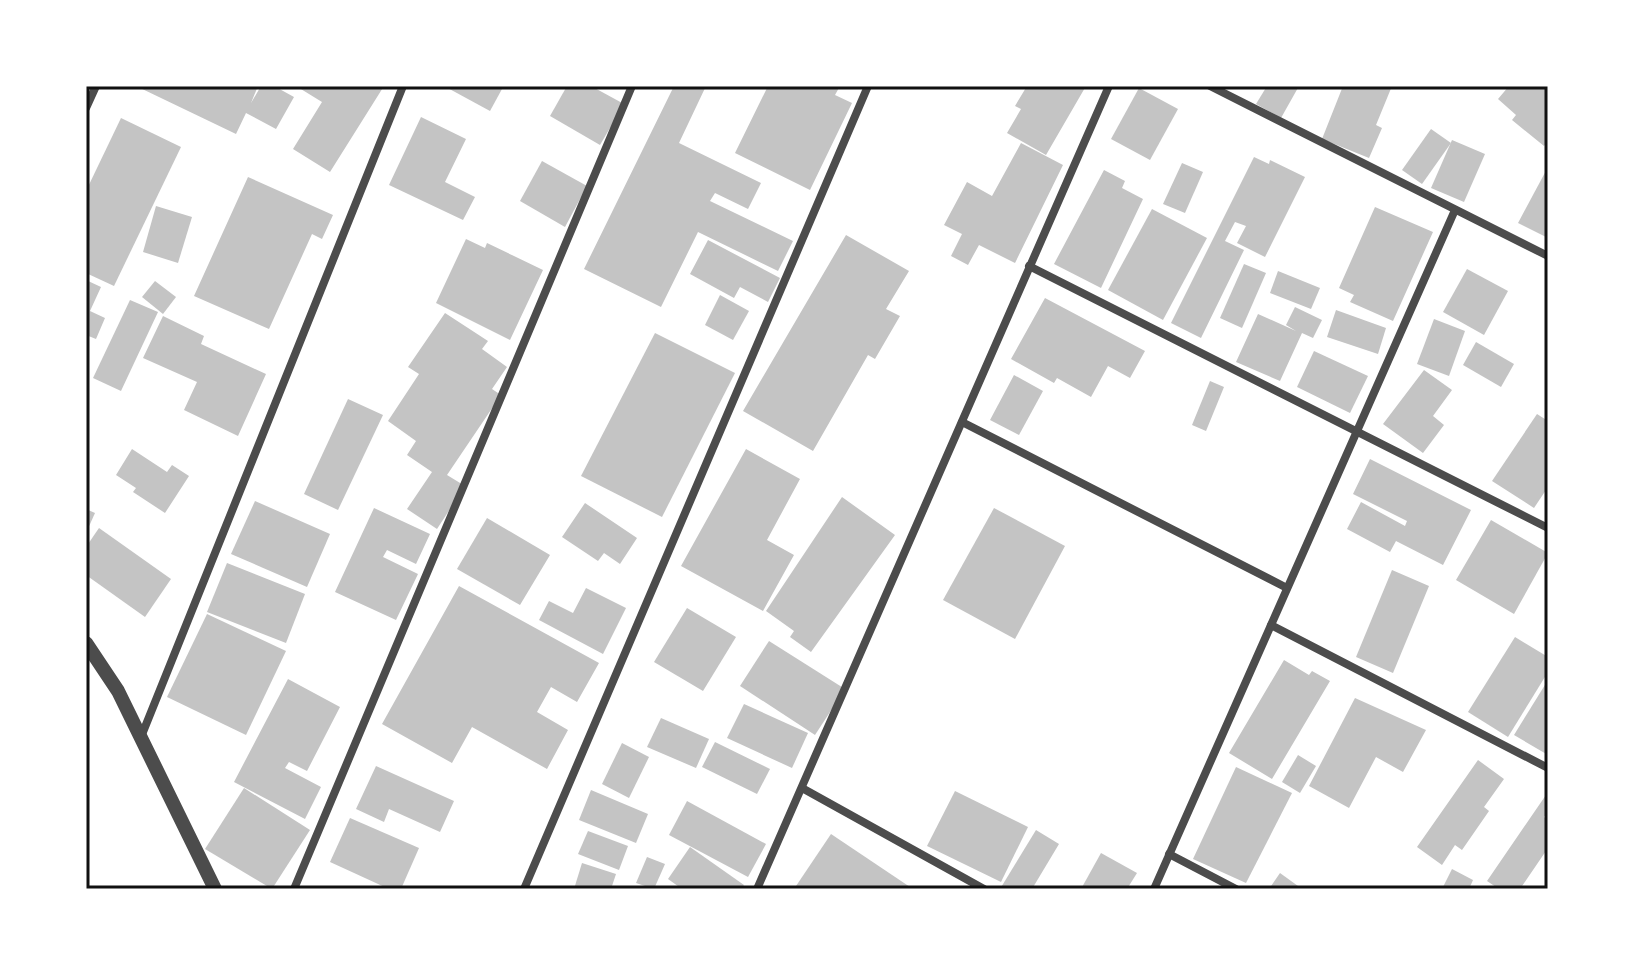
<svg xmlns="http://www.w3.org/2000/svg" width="1634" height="975" viewBox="0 0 1634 975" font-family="'Source Sans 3',sans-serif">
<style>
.building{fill:#c4c4c4}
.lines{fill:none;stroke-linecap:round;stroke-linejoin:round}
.minor{stroke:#4c4c4c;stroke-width:8}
.tertiary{stroke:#4c4c4c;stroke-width:14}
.neatline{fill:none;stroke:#111;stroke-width:3}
</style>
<rect width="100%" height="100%" fill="#fff"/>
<g class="building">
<path d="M136 86H258L251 103 261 86H274L294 97 276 129 246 113 236 134Z"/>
<path d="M296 86H384L330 172 293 149 322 102Z"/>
<path d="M444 86H496L502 89 490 111Z"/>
<path d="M567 86H591L624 104 600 145 550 116Z"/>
<path d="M674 86H706L679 143 761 183 748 209 715 193 710 201 793 241 778 271 698 232 661 307 584 269Z"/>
<path d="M768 86H840L835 95 852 103 810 190 735 153Z"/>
<path d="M1027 86H1086L1046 155 1007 133 1021 109 1015 106Z"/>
<path d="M1267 86H1299L1281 118 1256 104Z"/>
<path d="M1343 86H1392L1376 125 1382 128 1369 158 1322 139Z"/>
<path d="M1509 86H1548V141L1544 146 1512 120 1516 115 1498 99Z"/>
<path d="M1139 88 1178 109 1150 160 1111 139Z"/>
<path d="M421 117 466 139 445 182 475 197 463 220 389 185Z"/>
<path d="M121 118 181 147 114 286 86 273V191Z"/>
<path d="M1431 129 1451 143 1422 184 1402 170Z"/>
<path d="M1452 140 1485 154 1464 202 1431 188Z"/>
<path d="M1021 143 1063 165 1015 263 979 245 968 265 951 256 962 234 944 225 967 182 992 196Z"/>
<path d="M1254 157 1269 164 1270 160 1305 177 1265 257 1237 243 1246 226 1235 222 1225 241 1244 250 1201 338 1171 323Z"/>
<path d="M542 161 587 186 565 227 520 201Z"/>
<path d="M1182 163 1203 172 1185 213 1163 204Z"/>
<path d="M1548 167V238L1518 223Z"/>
<path d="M1104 170 1125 181 1122 188 1143 199 1101 288 1054 264Z"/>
<path d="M248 177 333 215 322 239 312 234 269 329 194 296Z"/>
<path d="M156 206 192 217 178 263 143 252Z"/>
<path d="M1375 207 1433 232 1393 321 1350 302 1354 295 1339 288Z"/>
<path d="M1152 209 1207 238 1163 320 1108 290Z"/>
<path d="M846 235 909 271 886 309 900 316 875 359 868 355 813 451 743 411Z"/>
<path d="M466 239 485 248 487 243 543 270 510 340 436 303Z"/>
<path d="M708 240 780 278 768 302 740 287 734 298 690 274Z"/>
<path d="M1244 264 1266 273 1242 328 1220 318Z"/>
<path d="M1467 269 1508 291 1484 335 1443 312Z"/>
<path d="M1278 271 1320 288 1311 309 1270 293Z"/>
<path d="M86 280 101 287 90 311 105 318 96 339 86 335Z"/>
<path d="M155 281 176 297 163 314 142 297Z"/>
<path d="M720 295 749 311 733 340 705 325Z"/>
<path d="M1045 298 1145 351 1130 378 1108 366 1091 397 1057 378 1054 383 1011 359Z"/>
<path d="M130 300 158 312 121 391 93 378Z"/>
<path d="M1295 307 1322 320 1313 338 1302 333 1280 381 1236 362 1258 314 1296 331 1286 325Z"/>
<path d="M1336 310 1386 328 1378 354 1327 337Z"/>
<path d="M445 313 488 341 482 349 507 367 492 389 501 395 447 475 465 486 437 529 407 509 432 472 407 455 416 441 388 421 419 374 408 367Z"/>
<path d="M163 316 204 336 201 344 266 374 238 436 184 410 197 382 143 358Z"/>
<path d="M1434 319 1465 331 1449 376 1417 364Z"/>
<path d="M655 333 735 373 662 517 581 476Z"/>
<path d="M1476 342 1514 364 1501 387 1463 365Z"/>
<path d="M1314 351 1368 376 1350 413 1297 387Z"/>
<path d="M1424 370 1452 390 1433 416 1444 425 1423 453 1383 424Z"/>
<path d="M1014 375 1043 391 1019 435 990 420Z"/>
<path d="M1210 381 1224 387 1206 431 1192 425Z"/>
<path d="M348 399 383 415 338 510 304 494Z"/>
<path d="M1537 414 1548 421V487L1534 508 1492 481Z"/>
<path d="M132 449 167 472 172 465 189 476 165 513 133 492 136 488 116 475Z"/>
<path d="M746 449 800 479 767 540 794 555 763 611 681 566Z"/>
<path d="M1370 459 1471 510 1443 565 1396 541 1390 552 1347 529 1361 502 1405 526 1407 521 1353 494Z"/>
<path d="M842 497 895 535 811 652 790 637 794 631 766 611Z"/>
<path d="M255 501 330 534 307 587 231 554Z"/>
<path d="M585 503 637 538 620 564 604 553 598 561 562 537Z"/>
<path d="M374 508 430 534 416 564 387 550 383 557 418 574 396 620 335 592Z"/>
<path d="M994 508 1065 546 1015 639 943 600Z"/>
<path d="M86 509 95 513 86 533Z"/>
<path d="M487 518 550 555 520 605 457 569Z"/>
<path d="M1491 520 1548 553 1514 614 1456 580Z"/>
<path d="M99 528 171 579 145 617 86 575V547Z"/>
<path d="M227 563 305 594 286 643 207 612Z"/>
<path d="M1392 570 1429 586 1393 673 1356 657Z"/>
<path d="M459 586 599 663 577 702 551 687 537 712 568 730 547 769 472 727 452 763 382 724Z"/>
<path d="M586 588 626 608 603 654 539 620 549 601 573 613Z"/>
<path d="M687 608 736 637 703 691 654 662Z"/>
<path d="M207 614 286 651 246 735 167 697Z"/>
<path d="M1515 637 1548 657V672L1508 737 1468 712Z"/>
<path d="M769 641 845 689 815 735 740 686Z"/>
<path d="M1284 660 1309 675 1312 671 1330 681 1272 779 1229 753Z"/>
<path d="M288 679 340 707 307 771 289 762 285 768 321 787 305 819 234 782Z"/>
<path d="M1548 680V755L1514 735Z"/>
<path d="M1355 698 1426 730 1403 772 1376 757 1349 808 1309 786Z"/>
<path d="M744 704 808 733 792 768 727 738Z"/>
<path d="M661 718 709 739 696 768 647 747Z"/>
<path d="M715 742 770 769 757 794 702 767Z"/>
<path d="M622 743 649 757 629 798 602 784Z"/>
<path d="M1298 755 1316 766 1300 793 1282 782Z"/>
<path d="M1478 760 1504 779 1484 807 1489 811 1462 850 1455 845 1442 865 1417 847Z"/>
<path d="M376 766 454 801 440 832 389 809 384 822 356 809Z"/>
<path d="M1236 767 1292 793 1246 883 1193 859Z"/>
<path d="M244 788 310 830 272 889 205 849Z"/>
<path d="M591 790 648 814 636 843 579 820Z"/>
<path d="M955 791 1028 827 1001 882 927 846Z"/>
<path d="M1548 792V812L1544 817 1548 820V848L1520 889H1499L1487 881Z"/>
<path d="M687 801 766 844 748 877 669 835Z"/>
<path d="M350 818 419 848 401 889H389L330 862Z"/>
<path d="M1036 830 1059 844 1032 889H1000Z"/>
<path d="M588 831 628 846 619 870 578 854Z"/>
<path d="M831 834 913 889H794Z"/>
<path d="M690 847 744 885 741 889H682L668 879Z"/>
<path d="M1101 853 1137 873 1127 889H1081Z"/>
<path d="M647 857 665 864 654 889 636 883Z"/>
<path d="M582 863 616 874 611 889H574Z"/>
<path d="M1452 869 1473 880 1469 889H1442Z"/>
<path d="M1280 873 1298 886 1296 889H1269Z"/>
</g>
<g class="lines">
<g class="minor">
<path d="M1210 86 1548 256"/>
<path d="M86 108 96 86"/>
<path d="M1029 266 1548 528"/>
<path d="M962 422 1287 588"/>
<path d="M1271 625 1548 768"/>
<path d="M141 737 403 86"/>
<path d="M802 788 984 889"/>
<path d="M1169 854 1236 889"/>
<path d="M294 889 632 86"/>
<path d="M524 889 868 86"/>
<path d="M757 889 1109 86"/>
<path d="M1154 889 1455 210"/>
</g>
<path class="tertiary" d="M86 643 118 691 215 889"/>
</g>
<rect width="1634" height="975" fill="none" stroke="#ffffff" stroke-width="176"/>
<rect x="88" y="88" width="1458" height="799" class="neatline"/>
</svg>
